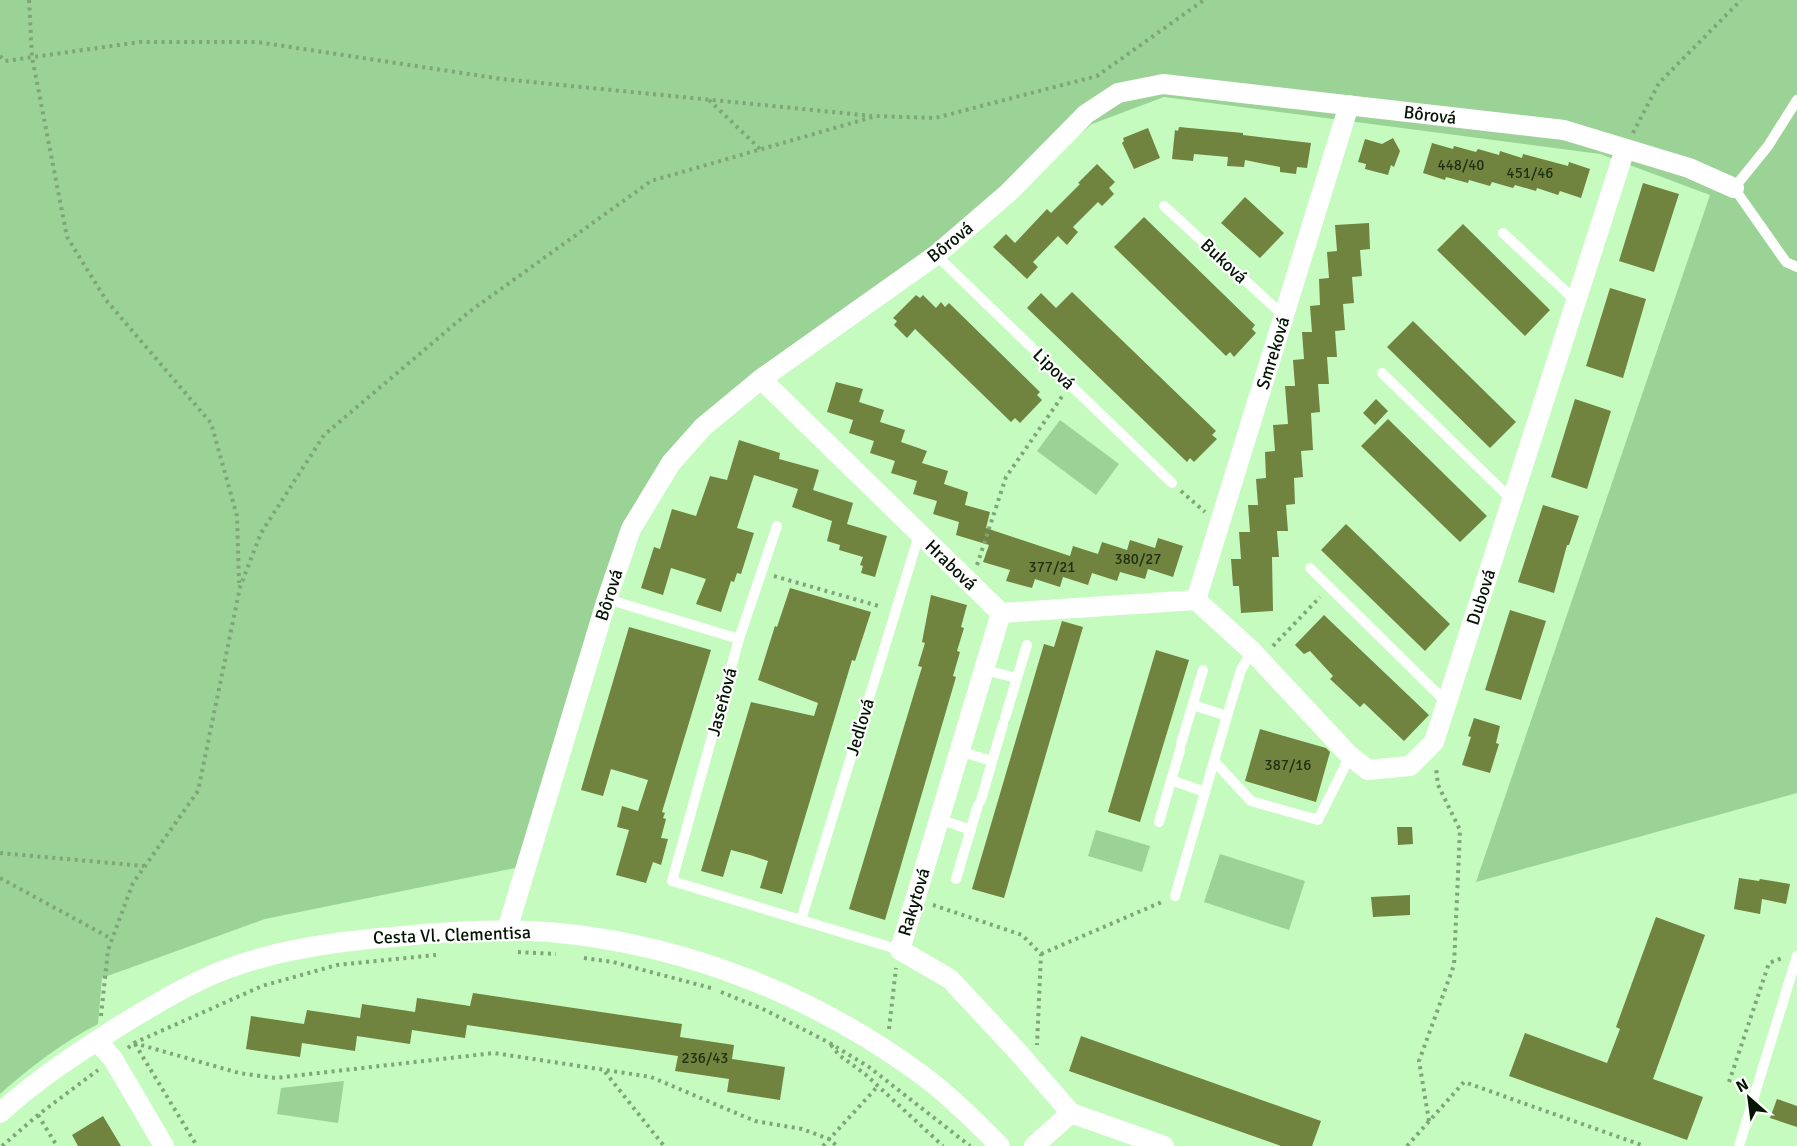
<svg xmlns="http://www.w3.org/2000/svg" width="1797" height="1146" viewBox="0 0 1797 1146" font-family="Signika,sans-serif">
<style>
.green{fill:#9ad395}
.building{fill:#70833f}
.lines{fill:none;stroke-linecap:round;stroke-linejoin:round}
.path{stroke:#7ea679;stroke-width:4;stroke-dasharray:3 4.5;stroke-linecap:butt}
.lane{stroke:#fff;stroke-width:10}
.street{stroke:#fff;stroke-width:20}
.labels{text-anchor:middle;stroke-width:4.5;stroke-linejoin:round;paint-order:stroke}
.number-label{font-size:15px;fill:#1e3011}
.street-label{font-size:18px;fill:#031502;stroke:#fff}
</style>
<rect width="100%" height="100%" fill="#c5fbbf"/>
<g class="green">
<path d="M0 0H1797V793L1476 882 1710 195 1600 154 1164 97 1092 124 943 247 690 439 619 572 530 865 265 919 102 978 98 1024C63 1042 29 1068 0 1094Z"/>
<path d="M1060 420 1119 464 1096 495 1037 451Z"/>
<path d="M1096 830 1150 846 1142 872 1088 856Z"/>
<path d="M1220 854 1305 881 1289 930 1204 902Z"/>
<path d="M344 1081 338 1123 277 1114 281 1088Z"/>
</g>
<g class="building">
<path d="M1179 127 1243 133V135L1311 143 1307 168 1297 167 1296 174 1280 172V167L1245 160 1244 167 1227 166 1228 157 1194 154 1193 161 1172 159 1175 130 1178 131Z"/>
<path d="M1148 128 1160 158 1134 169 1122 143 1124 141 1123 138Z"/>
<path d="M1393 138 1400 151 1394 167 1391 165 1388 175 1365 169 1366 164 1358 162 1365 139 1382 144Z"/>
<path d="M1432 143 1453 149 1454 146 1476 152 1478 149 1499 155 1500 151 1522 158 1523 154 1568 166 1569 162 1590 169 1581 198 1560 191 1558 195 1537 188 1536 191 1515 185 1513 188 1492 182 1490 186 1469 180 1468 183 1446 177 1445 180 1423 173Z"/>
<path d="M1097 164 1115 182 1109 188 1114 194 1102 206 1098 202 1073 227 1078 232 1067 245 1058 236 1033 262 1038 267 1027 279 993 247 1006 234 1015 243 1047 209 1051 213 1080 184 1078 183Z"/>
<path d="M1643 183 1679 194 1654 272 1619 261Z"/>
<path d="M1245 197 1284 233 1260 258 1221 223Z"/>
<path d="M1144 217 1255 325 1252 329 1256 333 1234 357 1230 352 1226 356 1114 247Z"/>
<path d="M1369 223 1370 249 1360 250 1362 276 1352 277 1354 303 1343 304 1345 330 1335 331 1337 357H1327L1329 384H1318L1320 412 1311 413 1313 450 1301 451 1303 477 1294 478 1295 504 1286 505 1288 531H1277L1279 557H1272L1273 611 1241 613 1239 586H1233L1231 559H1241L1239 532H1250L1248 505H1258L1256 479 1266 478 1265 452 1275 451 1273 425 1288 424 1285 386H1295L1293 360 1304 359 1302 332H1312L1310 306 1320 305 1319 279 1329 278 1327 252 1337 251 1335 225Z"/>
<path d="M1463 224 1550 310 1525 336 1437 250Z"/>
<path d="M1610 288 1646 299 1623 378 1586 366Z"/>
<path d="M1072 292 1216 431 1212 435 1217 439 1194 462 1190 458 1187 462 1027 308 1041 293 1056 308Z"/>
<path d="M916 295 920 298 923 295 936 308 941 302 945 307 949 303 1040 392 1037 395 1042 400 1020 423 1015 418 1011 422 915 329 907 338 894 325 897 321 893 318Z"/>
<path d="M1413 321 1516 422 1490 448 1387 347Z"/>
<path d="M836 382 863 389 859 402 884 410 880 422 905 430 901 442 927 451 922 463 948 471 944 484 968 492 965 505 990 512 986 528 1070 556 1073 546 1098 554 1102 542 1127 550 1130 540 1155 548 1158 538 1183 546 1173 577 1148 569 1145 579 1120 572 1117 581 1092 573 1088 585 1063 577 1060 587 1035 579 1032 588 1006 581 1010 570 983 562 989 545 956 535 959 522 933 514 937 501 913 494 917 481 891 473 895 461 870 453 874 441 849 433 853 420 827 412Z"/>
<path d="M1376 399 1388 411 1375 425 1363 413Z"/>
<path d="M1575 399 1611 411 1587 489 1551 477Z"/>
<path d="M1388 419 1487 516 1460 542 1361 446Z"/>
<path d="M739 440 780 453 779 459 819 470 813 490 853 503 847 524 887 536 875 577 861 573 863 566 860 565 863 557 839 550 840 545 827 541 832 521 792 507 798 489 754 475 737 528 754 533 741 574 737 573 734 582 731 581 721 612 696 604 706 579 671 568 663 595 641 588 654 547 660 549 672 509 696 516 710 476 727 480Z"/>
<path d="M1543 505 1579 516 1569 545H1567L1554 593 1518 582Z"/>
<path d="M1346 524 1450 624 1425 651 1321 550Z"/>
<path d="M790 588 871 612 855 661 852 660 782 894 760 888 768 861 750 855 731 850 723 877 701 871 751 702 814 716 818 703 758 680 775 626 777 627Z"/>
<path d="M931 595 967 605 961 627 964 628 957 651 960 652 953 676 956 677 885 920 849 909 922 667 918 666 925 643 922 642Z"/>
<path d="M1510 610 1546 621 1521 700 1485 690Z"/>
<path d="M1324 615 1429 715 1404 741 1364 703 1360 707 1330 679 1333 676 1310 651 1304 654 1295 645Z"/>
<path d="M1062 621 1083 627 1004 898 972 889 1044 644 1054 647Z"/>
<path d="M629 627 711 650 662 812 665 813 663 818 666 819 661 838 668 839 661 865 653 862 646 883 616 875 629 830 617 827 622 806 638 811 648 780 611 769 603 796 581 790Z"/>
<path d="M1156 650 1189 660 1140 822 1108 812Z"/>
<path d="M1474 718 1500 726 1496 743 1499 744 1490 773 1462 765 1471 737 1468 736Z"/>
<path d="M1260 729 1326 748 1330 752 1316 802 1245 781Z"/>
<path d="M1397 827H1412L1413 844 1398 845Z"/>
<path d="M1739 878 1759 881 1760 879 1790 884 1786 904 1762 899 1760 914 1734 909Z"/>
<path d="M1410 895V915L1373 917 1371 897Z"/>
<path d="M1656 917 1705 935 1653 1079 1703 1097 1687 1140 1509 1076 1525 1033 1607 1063 1620 1029 1616 1027Z"/>
<path d="M473 993 682 1024 680 1037 734 1045 732 1059 785 1067 780 1100 727 1092 729 1079 675 1071 678 1056 467 1025 465 1038 412 1030 410 1044 357 1036 355 1051 302 1043 300 1057 246 1049 251 1016 304 1024 307 1010 360 1018 362 1004 415 1012 417 998 470 1006Z"/>
<path d="M1081 1036 1321 1121 1312 1146H1281L1069 1071Z"/>
<path d="M1777 1099 1797 1106V1127L1770 1118Z"/>
<path d="M103 1116 121 1146H78L72 1135Z"/>
</g>
<g class="lines">
<g class="path">
<path d="M29 0 32 57 67 237 106 300 211 423 237 516 239 583"/>
<path d="M0 56 5 61 140 42H257L502 79 872 116"/>
<path d="M709 100 760 149"/>
<path d="M1633 133 1659 83 1741 0"/>
<path d="M1181 491 1205 512"/>
<path d="M977 565 1006 477 1063 395"/>
<path d="M774 576 882 607"/>
<path d="M1273 646 1320 597"/>
<path d="M0 853 144 866"/>
<path d="M0 878 112 939"/>
<path d="M933 905 1022 935 1041 954 1037 1045"/>
<path d="M518 952 556 954"/>
<path d="M1041 954 1164 901"/>
<path d="M584 958 613 962 711 988"/>
<path d="M721 992 765 1010 828 1042 869 1067 970 1146"/>
<path d="M101 1016 108 950 133 883 198 791 240 587 261 533 324 435 469 312 651 181 876 116 935 118 1097 76 1204 0"/>
<path d="M889 1029 896 968"/>
<path d="M134 1043 239 1073 275 1078 494 1053 651 1077 755 1121 802 1129 829 1139 837 1146"/>
<path d="M135 1044 197 1146"/>
<path d="M831 1045 839 1055 865 1074 943 1146"/>
<path d="M128 1048 134 1043 262 986 337 965 436 955"/>
<path d="M605 1072 664 1146"/>
<path d="M1729 1082 1769 963 1782 958"/>
<path d="M38 1115 57 1146"/>
<path d="M1429 1121 1419 1061 1454 965 1460 830 1438 785 1436 768"/>
<path d="M2 1146 38 1115 98 1070"/>
<path d="M823 1146 878 1086"/>
<path d="M1407 1146 1464 1082 1644 1146"/>
</g>
<g class="lane">
<path d="M1797 100 1768 146 1734 188 1786 262 1797 267"/>
<path d="M1164 206 1284 316"/>
<path d="M1503 233 1576 301"/>
<path d="M936 255 1172 483"/>
<path d="M1382 373 1512 500"/>
<path d="M777 526 739 639 672 881 900 950"/>
<path d="M1310 568 1447 703"/>
<path d="M607 599 739 639"/>
<path d="M984 670 1017 678"/>
<path d="M1193 705 1227 716"/>
<path d="M1005 718 1027 645"/>
<path d="M1181 744 1203 670"/>
<path d="M959 751 992 761"/>
<path d="M1214 761 1251 801 1318 820 1350 756"/>
<path d="M1171 780 1205 792"/>
<path d="M981 800 1003 724"/>
<path d="M939 819 971 830"/>
<path d="M1159 822 1180 750"/>
<path d="M956 879 978 805"/>
<path d="M1175 896 1227 716 1241 670 1252 651"/>
<path d="M801 920 919 535"/>
<path d="M1739 1146 1797 956"/>
</g>
<g class="street">
<path d="M761 379 1001 613 1196 600"/>
<path d="M1196 600 1252 651 1350 756 1368 770 1410 766 1434 742 1625 149"/>
<path d="M1196 600 1349 105"/>
<path d="M1001 613 900 950 950 979 1018 1052 1071 1113 1034 1146"/>
<path d="M507 930 607 599 631 529 671 463 703 427 761 379 936 255 1008 193 1086 114 1118 93 1163 84 1564 130 1689 168 1734 188"/>
<path d="M97 1041 113 1059 164 1146"/>
<path d="M0 1113C37 1079 79 1052 121 1025 154 1005 188 984 224 970 282 948 342 941 403 936 455 931 507 928 559 933 690 946 816 997 922 1075 950 1096 975 1121 1000 1146"/>
<path d="M1071 1113 1164 1146"/>
</g>
</g>
<g class="labels">
<g class="number-label">
<text x="1461" y="170">448/40</text>
<text x="1530" y="178">451/46</text>
<text x="1138" y="564">380/27</text>
<text x="1052" y="572">377/21</text>
<text x="1288" y="770">387/16</text>
<text x="705" y="1063">236/43</text>
</g>
<g class="street-label">
<text transform="translate(1430 115) rotate(7)" y="6">Bôrová</text>
<text transform="translate(950 242) rotate(-39)" y="6">Bôrová</text>
<text transform="translate(1224 261) rotate(43)" y="6">Buková</text>
<text transform="translate(1273 353) rotate(-73)" y="6">Smreková</text>
<text transform="translate(1054 369) rotate(44)" y="6">Lipová</text>
<text transform="translate(951 565) rotate(44)" y="6">Hrabová</text>
<text transform="translate(609 595) rotate(-72)" y="6">Bôrová</text>
<text transform="translate(1481 597) rotate(-72)" y="6">Dubová</text>
<text transform="translate(722 702) rotate(-75)" y="6">Jaseňová</text>
<text transform="translate(860 727) rotate(-73)" y="6">Jedľová</text>
<text transform="translate(914 902) rotate(-73)" y="6">Rakytová</text>
<text transform="translate(452 935) rotate(-2)" y="6">Cesta Vl. Clementisa</text>
</g>
</g>
<g transform="translate(1749 1098) rotate(332)" stroke="#ffffff" stroke-width="4.5" paint-order="stroke">
<path d="M0-4.5L10 22L0 15L-10 22Z" fill="#031502"/>
<text y="-9" font-size="16" font-weight="bold" text-anchor="middle" fill="#031502">N</text>
</g>
</svg>
